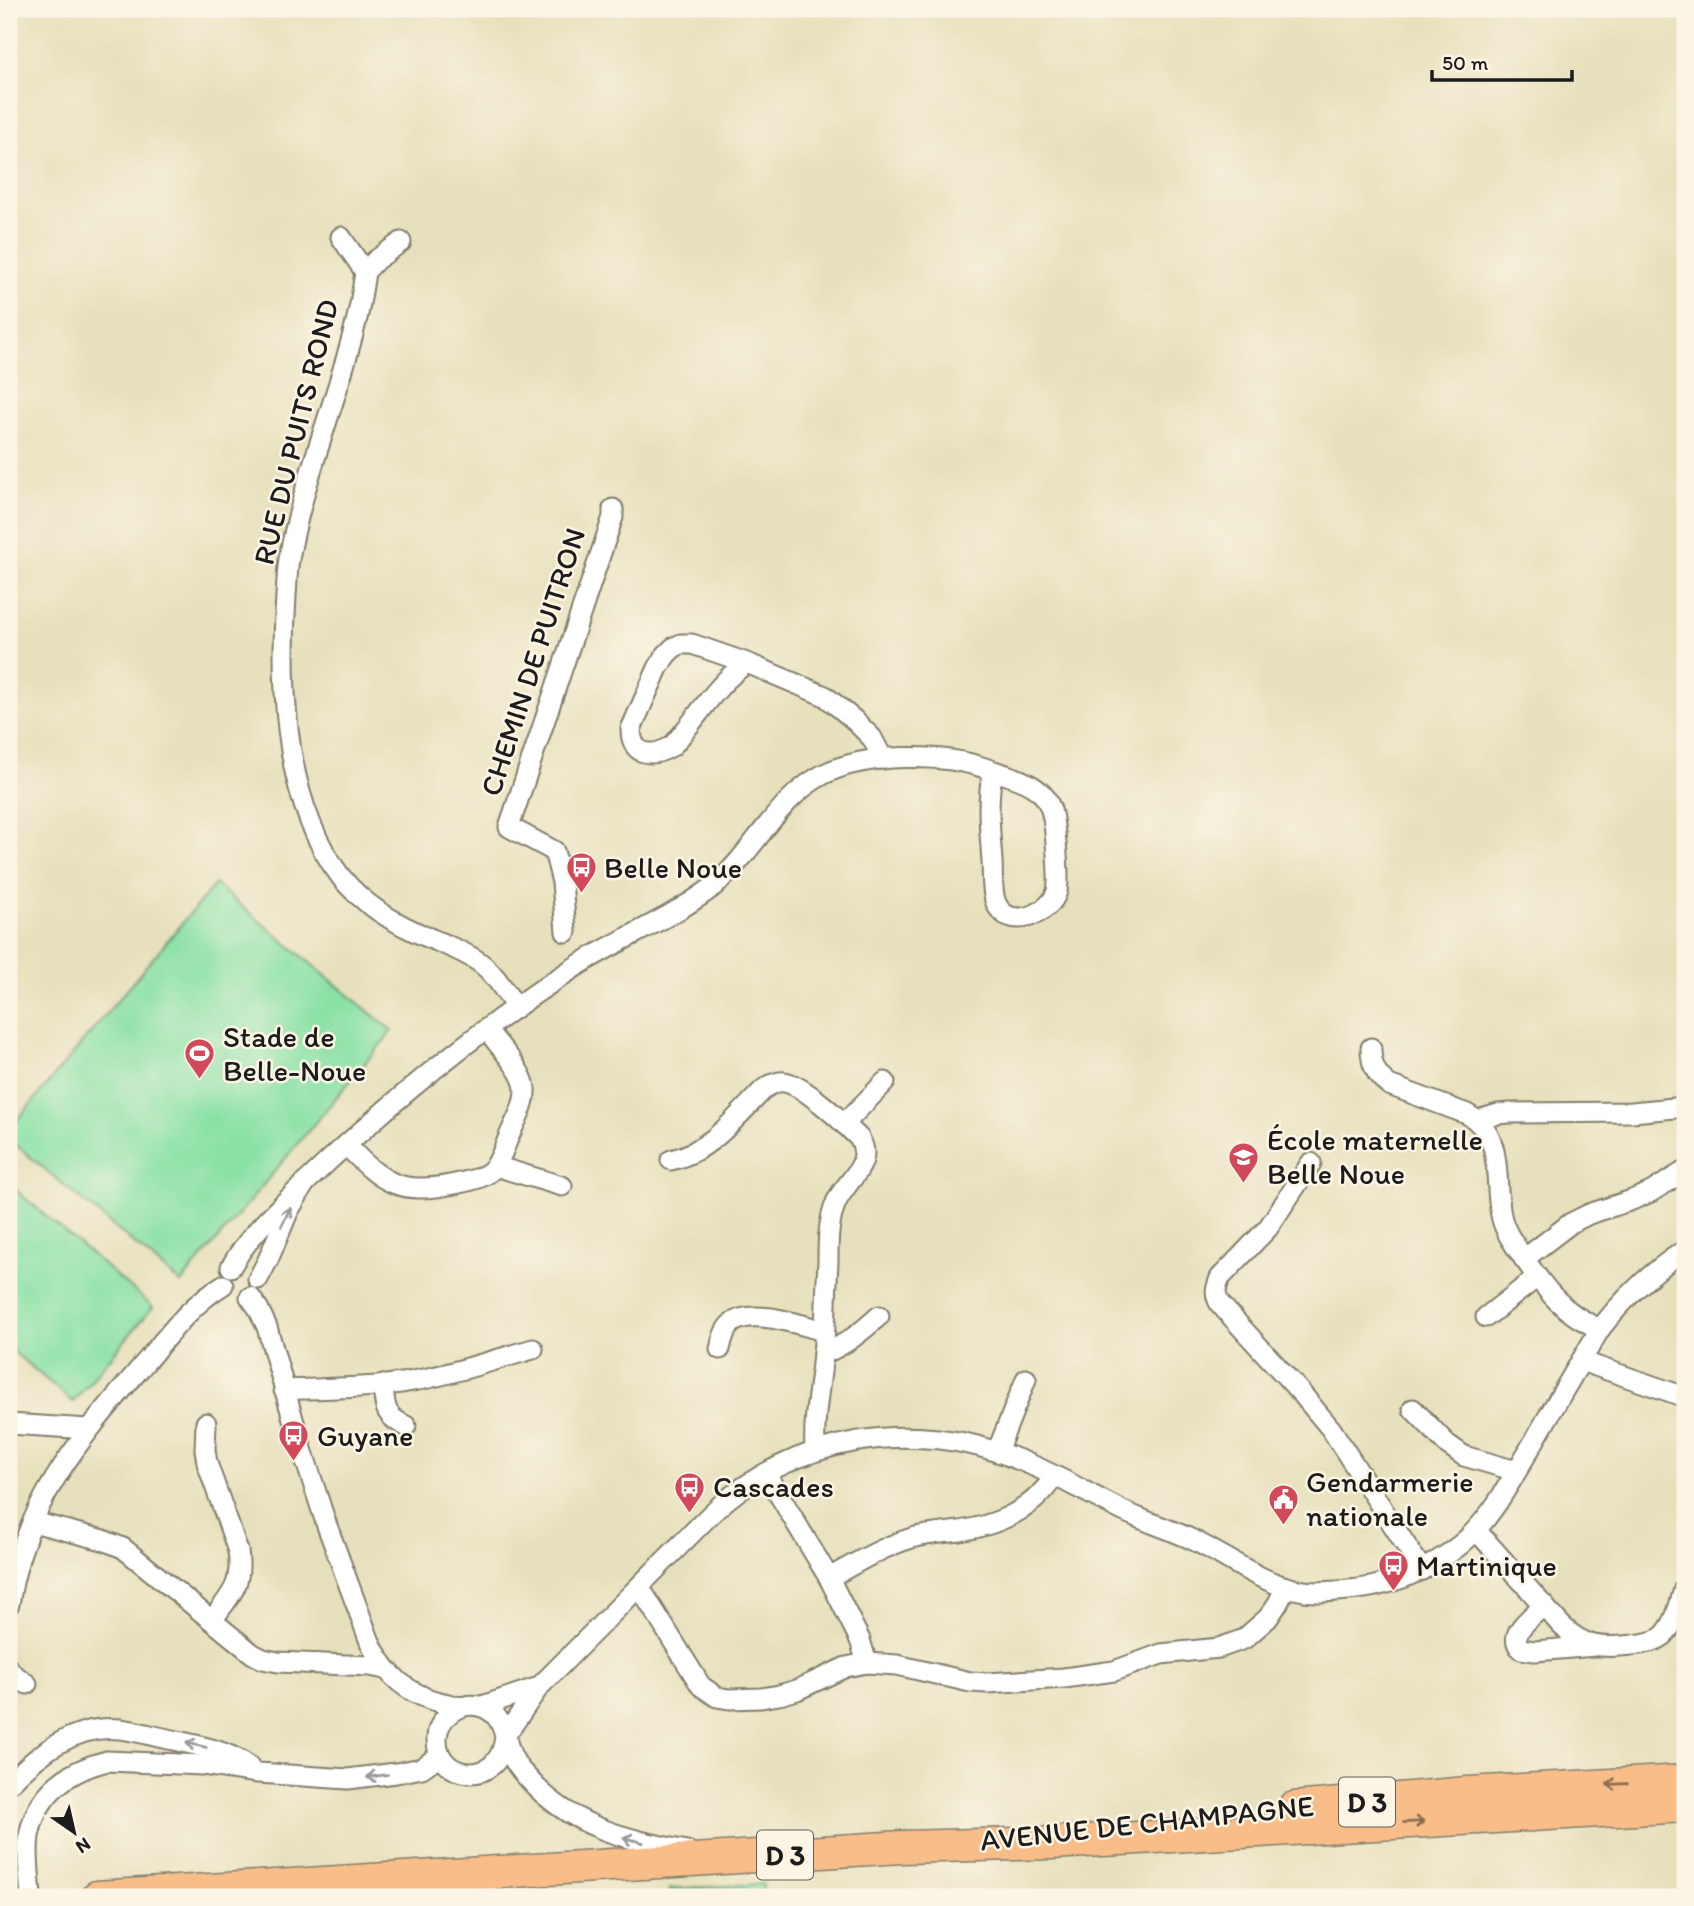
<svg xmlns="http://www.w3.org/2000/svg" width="1694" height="1906" viewBox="0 0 1694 1906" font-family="Itim,sans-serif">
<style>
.green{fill:#89e1a5;stroke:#527e60;stroke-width:2}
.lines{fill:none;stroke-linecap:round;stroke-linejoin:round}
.minor-casing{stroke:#827e6c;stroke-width:23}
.primary-casing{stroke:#827e6c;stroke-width:35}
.minor{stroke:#fff;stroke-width:19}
.primary{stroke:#f8bd89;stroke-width:32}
.oneway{stroke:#999}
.oneway2{stroke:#8a6c52}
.labels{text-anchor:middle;stroke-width:5;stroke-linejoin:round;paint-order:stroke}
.shield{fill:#fcf5e5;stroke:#5f5d58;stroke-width:2}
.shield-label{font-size:28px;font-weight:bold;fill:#1c1c1c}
.street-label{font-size:30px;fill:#1c1c1c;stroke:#fcf5e5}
.poi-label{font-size:30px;fill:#1c1c1c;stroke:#fcf5e5;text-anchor:start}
</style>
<rect width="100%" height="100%" fill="#fcf5e5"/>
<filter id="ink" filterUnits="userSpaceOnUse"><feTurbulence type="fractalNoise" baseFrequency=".0143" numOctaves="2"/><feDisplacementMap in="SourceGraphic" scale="14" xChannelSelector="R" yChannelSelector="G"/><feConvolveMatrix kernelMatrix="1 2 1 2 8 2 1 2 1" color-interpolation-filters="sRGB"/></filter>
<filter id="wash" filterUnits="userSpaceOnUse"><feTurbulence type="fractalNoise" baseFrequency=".00686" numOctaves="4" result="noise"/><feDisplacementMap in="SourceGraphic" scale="28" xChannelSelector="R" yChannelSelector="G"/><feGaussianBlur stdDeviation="1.57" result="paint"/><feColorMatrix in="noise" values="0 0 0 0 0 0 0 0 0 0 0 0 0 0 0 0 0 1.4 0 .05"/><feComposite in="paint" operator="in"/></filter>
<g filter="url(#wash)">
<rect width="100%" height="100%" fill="#e7e0bc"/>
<g class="green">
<path d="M215 884 392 1031 181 1283 9 1139V1130Z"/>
<path d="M13 1188 153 1307 73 1402 9 1348V1192Z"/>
<path d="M763 1884V1897H671L670 1889Z"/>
</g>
</g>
<g filter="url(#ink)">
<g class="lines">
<defs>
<g id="minor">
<path d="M341 237 365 272C363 286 361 300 358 314 339 397 304 475 289 559 287 571 287 584 286 596 283 641 283 684 288 729 294 781 308 834 341 877 364 906 397 925 432 939 448 946 465 952 479 962 495 973 505 992 516 1007"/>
<path d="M365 272 376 260 401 242"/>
<path d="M747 663C716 683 697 719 672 746 652 758 631 756 631 729L658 668 666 655 673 648 681 644H692L747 663 825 696 853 719 872 738 883 759"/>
<path d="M566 932 562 882 554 851 509 827 613 517V509"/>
<path d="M1371 1048C1371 1065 1376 1075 1389 1085L1467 1114C1506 1136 1493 1179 1501 1215 1504 1231 1514 1244 1523 1257 1546 1290 1562 1313 1600 1329"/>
<path d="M1478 1120 1498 1114 1509 1113 1632 1112 1685 1107"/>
<path d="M844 1124 885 1082"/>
<path d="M346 1145C384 1184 399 1195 455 1184 468 1181 484 1179 494 1168 501 1159 505 1145 510 1134 516 1120 526 1104 525 1088 523 1070 498 1045 487 1030"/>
<path d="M671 1160C710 1152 737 1116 764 1089 770 1085 777 1081 784 1082 803 1084 845 1124 859 1138 877 1166 841 1182 834 1208 828 1226 828 1244 828 1262 826 1292 826 1323 823 1354 820 1387 813 1418 815 1451"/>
<path d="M1311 1163 1268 1228 1220 1278C1216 1288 1214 1294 1220 1304L1302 1394 1331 1429 1422 1570"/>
<path d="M495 1166 562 1186"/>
<path d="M305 1183C386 1106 475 1032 569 971 614 941 667 921 710 889 753 856 775 799 824 774 866 753 942 753 985 768 1002 774 1026 779 1040 792 1044 795 1048 802 1050 807 1055 819 1060 878 1057 891 1051 914 1008 932 996 903 991 891 993 874 992 861 990 831 986 801 993 771"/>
<path d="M1524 1259 1571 1223 1589 1214 1632 1200 1651 1192 1683 1172"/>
<path d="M231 1267C249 1234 278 1209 305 1183L288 1212 268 1260 258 1279"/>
<path d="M250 1297 258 1308 267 1327 299 1440 326 1523 370 1642C381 1666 397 1685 422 1696 433 1702 448 1703 460 1707"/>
<path d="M1486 1317 1536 1278"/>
<path d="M720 1349C722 1340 724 1330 731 1324 750 1307 801 1325 824 1331"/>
<path d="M823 1354C847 1344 860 1333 879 1316"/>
<path d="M1581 1361 1685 1397"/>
<path d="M383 1385C385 1407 384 1416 406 1426"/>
<path d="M284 1390C327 1388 371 1389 413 1381 454 1374 493 1360 533 1349"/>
<path d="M1413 1409 1447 1444 1464 1456 1516 1471"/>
<path d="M206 1423 205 1450 207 1463 238 1551C243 1585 231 1595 212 1620"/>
<path d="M9 1424 89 1429"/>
<path d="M997 1452 1026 1379"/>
<path d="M766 1473 829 1578 860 1640 867 1663"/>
<path d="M33 1522 103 1540 123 1548 253 1654 263 1659 278 1662 370 1666 385 1669"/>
<path d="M1476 1530 1561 1625C1570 1634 1581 1642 1594 1645 1608 1648 1651 1646 1663 1636 1676 1624 1680 1602 1685 1586"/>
<path d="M829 1578C856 1563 882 1547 912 1538 927 1534 944 1533 960 1531 997 1525 1034 1510 1054 1476"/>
<path d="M640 1588 701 1686 717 1697 729 1699 761 1698 779 1695 797 1690 846 1667 867 1663 897 1665 970 1682 987 1683 1064 1678 1114 1671 1161 1654 1219 1648 1244 1639 1268 1618 1278 1603 1286 1587"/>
<path d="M9 1604C24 1502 79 1440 143 1365 168 1336 190 1305 223 1285"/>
<path d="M1544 1605C1532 1617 1506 1634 1521 1649L1535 1651 1595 1646"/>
<path d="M9 1669 13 1674 27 1684"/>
<path d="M539 1687 712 1513C792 1436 915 1417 1017 1459 1054 1473 1088 1494 1123 1511 1146 1522 1170 1529 1193 1540 1228 1557 1260 1583 1299 1590 1312 1593 1324 1592 1337 1591 1383 1589 1424 1574 1460 1545 1492 1519 1511 1480 1532 1445 1554 1406 1577 1368 1600 1329 1624 1298 1651 1272 1685 1250"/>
<path d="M482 1706 539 1687 505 1736"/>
<path d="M505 1736C501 1789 435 1781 437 1738 438 1716 461 1700 482 1707 504 1714 504 1737 511 1754 515 1763 520 1770 526 1776 569 1827 625 1839 687 1851"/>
<path d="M9 1784C39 1753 75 1724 120 1729 138 1731 156 1737 173 1740 199 1746 226 1750 249 1766"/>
<path d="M31 1897C30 1878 26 1856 29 1836 37 1793 67 1771 107 1761L203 1765 258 1773 348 1779 396 1773 422 1768 440 1755"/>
<path d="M439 1897 488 1883"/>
</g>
<g id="primary">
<path d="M1294 1808 1468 1793 1685 1781"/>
<path d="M97 1897 902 1847 1052 1843 1685 1806"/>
</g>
</defs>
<use href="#minor" class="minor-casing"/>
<use href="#primary" class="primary-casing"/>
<use href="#minor" class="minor"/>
<use href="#primary" class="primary"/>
</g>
<defs><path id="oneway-shaft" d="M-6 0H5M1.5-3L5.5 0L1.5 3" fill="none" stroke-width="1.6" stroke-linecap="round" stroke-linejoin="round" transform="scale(1.75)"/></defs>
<g class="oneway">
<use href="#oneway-shaft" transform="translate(286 1217) rotate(-64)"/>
<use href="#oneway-shaft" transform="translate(196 1745) rotate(-167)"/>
<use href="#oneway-shaft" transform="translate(377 1776) rotate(173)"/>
<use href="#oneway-shaft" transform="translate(633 1840) rotate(-166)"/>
</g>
<g class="oneway2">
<use href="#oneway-shaft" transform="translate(1617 1784) rotate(178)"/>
<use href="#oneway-shaft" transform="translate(1414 1822) rotate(-3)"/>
</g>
</g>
<defs>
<symbol id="bus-pin" viewBox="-11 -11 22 30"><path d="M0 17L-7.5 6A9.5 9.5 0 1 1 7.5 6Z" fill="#d1495b" stroke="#fcf5e5"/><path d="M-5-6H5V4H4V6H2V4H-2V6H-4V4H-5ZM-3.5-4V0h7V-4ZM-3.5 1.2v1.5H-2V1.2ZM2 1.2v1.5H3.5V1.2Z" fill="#fff"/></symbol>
<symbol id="stadium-pin" viewBox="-11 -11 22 30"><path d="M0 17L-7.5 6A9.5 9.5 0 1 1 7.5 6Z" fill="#d1495b" stroke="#fcf5e5"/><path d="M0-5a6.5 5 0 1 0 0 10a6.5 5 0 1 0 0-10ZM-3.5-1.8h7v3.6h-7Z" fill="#fff"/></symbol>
<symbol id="school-pin" viewBox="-11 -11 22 30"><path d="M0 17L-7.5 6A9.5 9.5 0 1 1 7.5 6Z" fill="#d1495b" stroke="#fcf5e5"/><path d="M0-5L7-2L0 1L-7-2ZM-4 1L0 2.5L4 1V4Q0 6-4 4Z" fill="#fff"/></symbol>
<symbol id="civic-pin" viewBox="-11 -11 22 30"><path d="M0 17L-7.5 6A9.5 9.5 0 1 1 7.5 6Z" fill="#d1495b" stroke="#fcf5e5"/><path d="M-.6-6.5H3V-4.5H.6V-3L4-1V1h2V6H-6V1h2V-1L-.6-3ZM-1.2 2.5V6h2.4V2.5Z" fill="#fff"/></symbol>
</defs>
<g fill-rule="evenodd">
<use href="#bus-pin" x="564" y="850" width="35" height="47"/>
<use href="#stadium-pin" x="182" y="1036" width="35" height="47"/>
<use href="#school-pin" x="1226" y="1140" width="35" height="47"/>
<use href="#bus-pin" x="276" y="1418" width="35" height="47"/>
<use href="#bus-pin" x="672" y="1470" width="35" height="47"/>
<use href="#civic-pin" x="1266" y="1482" width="35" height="47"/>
<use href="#bus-pin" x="1376" y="1548" width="35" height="47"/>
</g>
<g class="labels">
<g class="shield">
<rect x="1339" y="1777.5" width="56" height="49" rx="5"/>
<rect x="757" y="1830.5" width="56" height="49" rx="5"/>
</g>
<g class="shield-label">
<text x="1367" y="1812">D 3</text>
<text x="785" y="1865">D 3</text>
</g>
<g class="street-label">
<text transform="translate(296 432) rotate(-76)" y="10">RUE DU PUITS ROND</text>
<text transform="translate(533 662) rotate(-72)" y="10">CHEMIN DE PUITRON</text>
<text transform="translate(1147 1823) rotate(-6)" y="10">AVENUE DE CHAMPAGNE</text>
</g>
<g class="poi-label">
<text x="604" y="878">Belle Noue</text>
<text x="223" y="1047">Stade de<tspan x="223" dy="34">Belle-Noue</tspan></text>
<text x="1267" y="1150">École maternelle<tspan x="1267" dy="34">Belle Noue</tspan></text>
<text x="317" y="1446">Guyane</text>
<text x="1306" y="1492">Gendarmerie<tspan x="1306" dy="34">nationale</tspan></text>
<text x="713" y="1497">Cascades</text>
<text x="1416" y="1576">Martinique</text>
</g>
</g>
<rect width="1694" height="1906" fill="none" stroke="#fcf5e5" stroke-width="35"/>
<g transform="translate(74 1832) rotate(146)" stroke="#fcf5e5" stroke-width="5" paint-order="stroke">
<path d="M0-5L12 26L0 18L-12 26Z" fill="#1c1c1c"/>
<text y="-10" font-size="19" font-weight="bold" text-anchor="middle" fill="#1c1c1c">N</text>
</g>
<path d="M1432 70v10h140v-10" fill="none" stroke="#1c1c1c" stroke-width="3.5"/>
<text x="1442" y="70" font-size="21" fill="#1c1c1c" stroke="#fcf5e5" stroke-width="5" paint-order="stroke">50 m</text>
</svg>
